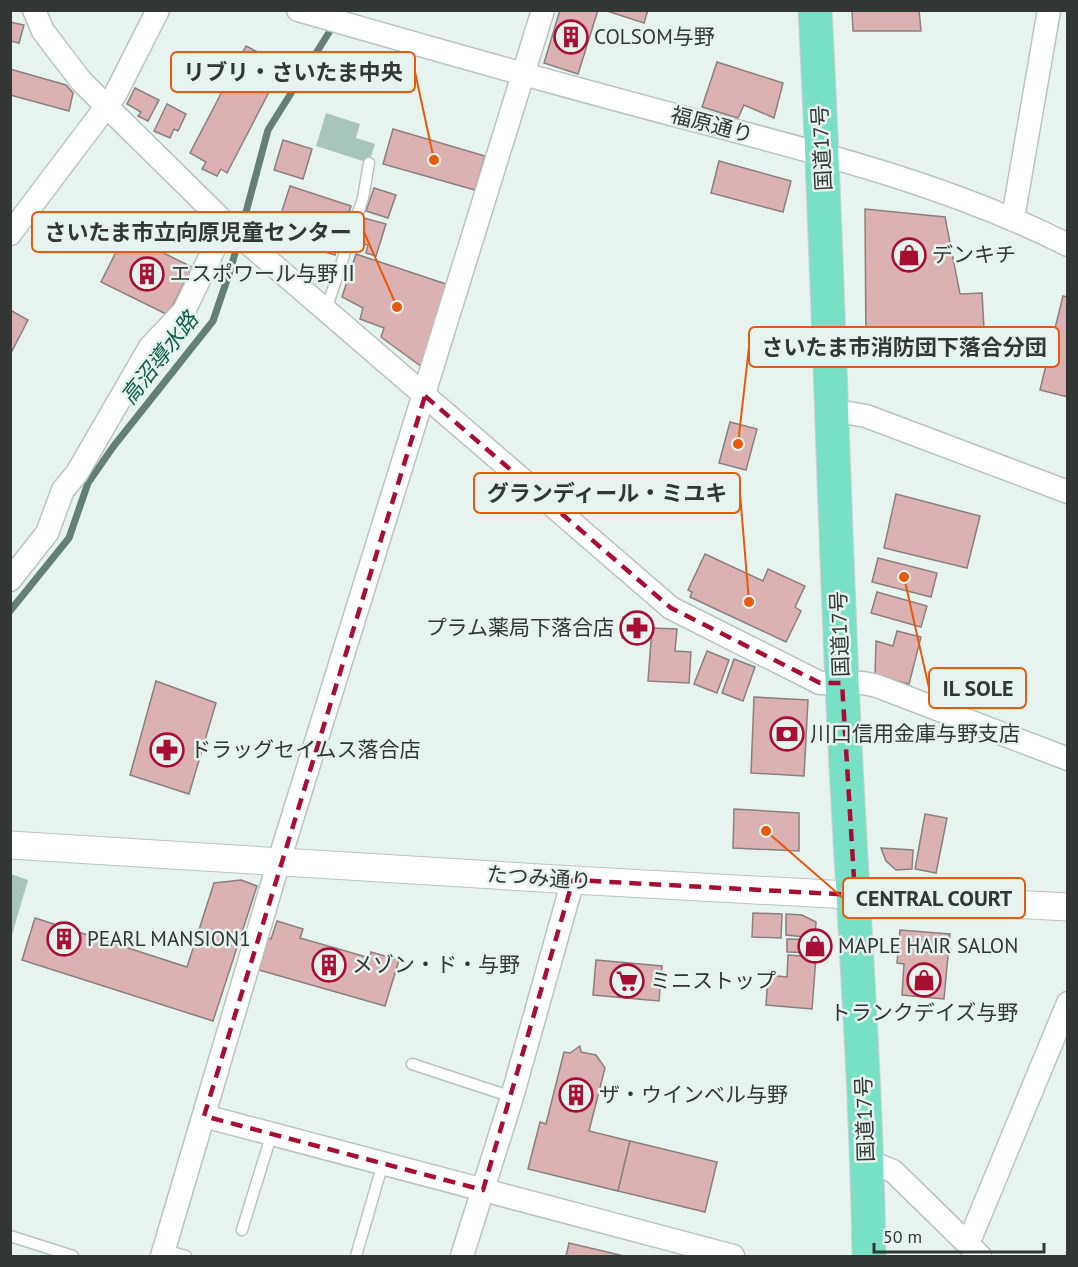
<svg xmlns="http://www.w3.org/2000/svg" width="1078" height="1267" viewBox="0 0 1078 1267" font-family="'PT Sans','Noto Sans JP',sans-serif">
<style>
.green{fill:#a8c5bb}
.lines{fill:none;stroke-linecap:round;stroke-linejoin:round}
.stream{stroke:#628076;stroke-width:7}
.building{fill:#dbb1b1;stroke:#8b8080;stroke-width:1.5}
.service-casing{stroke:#b9c4c0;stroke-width:13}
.minor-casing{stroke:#b9c4c0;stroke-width:25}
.tertiary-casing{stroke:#b9c4c0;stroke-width:29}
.trunk-casing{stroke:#cecfce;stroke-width:35}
.service{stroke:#fff;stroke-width:10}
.minor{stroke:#fff;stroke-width:22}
.tertiary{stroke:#fff;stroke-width:27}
.trunk{stroke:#78e0c4;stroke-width:33}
.marked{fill:none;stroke:#a70e31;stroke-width:4.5;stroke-dasharray:12 8;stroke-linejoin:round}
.labels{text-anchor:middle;stroke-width:5;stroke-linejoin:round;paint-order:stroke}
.poi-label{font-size:21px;fill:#323634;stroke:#e7f3ef;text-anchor:start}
.street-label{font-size:21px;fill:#323634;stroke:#e7f3ef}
.water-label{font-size:22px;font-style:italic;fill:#0d5d4b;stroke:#e7f3ef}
.leader{fill:none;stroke:#e8590c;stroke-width:2}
.callout-dot{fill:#e8590c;stroke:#e7f3ef;stroke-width:2}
.callout{fill:#e7f3ef;stroke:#e8590c;stroke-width:2}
.callout-label{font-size:22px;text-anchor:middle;font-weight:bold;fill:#323634}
</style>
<rect width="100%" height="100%" fill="#e7f3ef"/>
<g class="green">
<path d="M326 113 360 124 356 138 375 144 369 163 316 146Z"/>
<path d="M11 874 28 880 11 938 10 874Z"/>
</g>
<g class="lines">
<path class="stream" d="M10 611 69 538 88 483 113 447 213 321 231 268 268 130 343 10"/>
</g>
<g class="building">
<path d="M560 10H598L578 74 544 63Z"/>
<path d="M604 10H648L644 23Z"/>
<path d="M852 10H919L921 31H853Z"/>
<path d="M10 22 24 25 19 43 10 41Z"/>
<path d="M246 46 283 65 227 173 221 169 217 176 202 169 206 162 190 153Z"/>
<path d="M717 62 783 83 774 118 744 105 738 118 702 107Z"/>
<path d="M10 69 66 85 73 93 69 111 10 95Z"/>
<path d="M135 88 159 100 148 121 138 116 141 112 127 104Z"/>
<path d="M167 104 186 114 178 131 174 129 170 138 154 131Z"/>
<path d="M393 129 485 156 475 190 383 164Z"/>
<path d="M283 140 312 149 303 179 274 170Z"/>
<path d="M719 161 791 181 783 212 711 193Z"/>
<path d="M290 186 351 206 335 255 274 236Z"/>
<path d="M374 188 396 195 388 218 366 211Z"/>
<path d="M865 209 945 217 960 294 982 293 985 347 866 349Z"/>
<path d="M364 218 386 224 376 256 366 253 368 245 357 242Z"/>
<path d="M125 234 192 267 168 315 101 282Z"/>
<path d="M356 254 446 284 422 367 381 337 384 328 360 319 363 308 342 297Z"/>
<path d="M1063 296 1068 297V397L1040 390Z"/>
<path d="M10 310 28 320 10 355Z"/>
<path d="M730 422 757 429 746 470 719 463Z"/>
<path d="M896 494 980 516 967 568 884 548Z"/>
<path d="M705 554 763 581 768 569 805 586 795 607 801 611 786 642 690 597 692 592 688 590Z"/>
<path d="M878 558 937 573 931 597 872 582Z"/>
<path d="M877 592 927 606 921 627 871 613Z"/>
<path d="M623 617 650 619 648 639 622 638Z"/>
<path d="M652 628 677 629 675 651 691 652 689 683 648 681Z"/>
<path d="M897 631 921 637 909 684 875 675 876 641 893 646Z"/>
<path d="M707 651 729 660 717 693 694 684Z"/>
<path d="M734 659 755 667 743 701 722 693Z"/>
<path d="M156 681 216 703 189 794 130 775Z"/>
<path d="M754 697 808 700 804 776 751 773Z"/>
<path d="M734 809 799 813V851L733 848Z"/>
<path d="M925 814 947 818 936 873 915 869Z"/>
<path d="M881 848 913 850 912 869 896 870 886 861Z"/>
<path d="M241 880 257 886 213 1021 22 960 35 918 187 967 214 883Z"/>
<path d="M753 913 782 914 781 938 752 937Z"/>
<path d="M786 914 802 915 816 922 815 938 786 935Z"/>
<path d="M277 921 303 929 300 938 370 958 371 952 399 960 385 1006 259 970 268 938 271 939Z"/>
<path d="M900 930 950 934 944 999 902 995 904 964 897 963Z"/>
<path d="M787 939 820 940V953L787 952Z"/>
<path d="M788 955 816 957 812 1009 766 1005 768 975 787 977Z"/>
<path d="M596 960 662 966 659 1001 593 995Z"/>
<path d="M580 1046 581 1052 596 1055 605 1068 589 1131 630 1141 618 1191 528 1169 540 1122 546 1124 564 1052 570 1053Z"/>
<path d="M630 1141 717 1162 705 1212 618 1191Z"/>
<path d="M569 1243 624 1256H566Z"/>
</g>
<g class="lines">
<defs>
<g id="service">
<path d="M326 310 363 198 369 163"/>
<path d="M412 1064 512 1097"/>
<path d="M242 1230 272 1133"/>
<path d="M10 1236 73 1256"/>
<path d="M164 1250 186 1256"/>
<path d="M356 1256 383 1163"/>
</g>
<g id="minor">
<path d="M34 10 43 31 81 81 226 224 671 608 820 683H863L877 686 1068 759"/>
<path d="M298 10C426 47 553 83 682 117 812 151 947 184 1068 245"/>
<path d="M1013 218 1049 10"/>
<path d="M10 234 115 95 158 10"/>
<path d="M832 410 866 416 1068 492"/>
<path d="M10 580 47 533 63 490 77 473 150 347 184 311 226 224"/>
<path d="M204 1116 733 1256"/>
<path d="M868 1161 893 1171 980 1256"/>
<path d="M968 1244 1068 1003"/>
<path d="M162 1256 279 861 543 10"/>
<path d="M462 1256 512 1097 573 880"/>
</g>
<path id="tertiary" d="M10 845 573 880 1068 907"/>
<path id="trunk" d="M815 10C827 234 832 457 842 681 850 873 866 1064 869 1256"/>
</defs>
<use href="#service" class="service-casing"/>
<use href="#minor" class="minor-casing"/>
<use href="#tertiary" class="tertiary-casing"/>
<use href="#trunk" class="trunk-casing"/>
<use href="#service" class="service"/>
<use href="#minor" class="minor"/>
<use href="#tertiary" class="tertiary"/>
<use href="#trunk" class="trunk"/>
</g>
<path class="marked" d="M425 396 671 608 820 683H842L855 895 573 880 483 1190 204 1116Z"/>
<defs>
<symbol id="building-ring" viewBox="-11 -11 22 22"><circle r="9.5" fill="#e7f3ef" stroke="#a70e31" stroke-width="1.5"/><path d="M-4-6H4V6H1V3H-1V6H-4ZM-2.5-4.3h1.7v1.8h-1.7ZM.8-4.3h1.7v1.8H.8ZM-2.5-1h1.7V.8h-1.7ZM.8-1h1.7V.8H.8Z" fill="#a70e31"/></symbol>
<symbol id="shop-ring" viewBox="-11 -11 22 22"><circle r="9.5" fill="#e7f3ef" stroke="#a70e31" stroke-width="1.5"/><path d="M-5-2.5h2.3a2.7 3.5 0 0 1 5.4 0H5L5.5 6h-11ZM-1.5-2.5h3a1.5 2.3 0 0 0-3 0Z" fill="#a70e31"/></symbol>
<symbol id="pharmacy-ring" viewBox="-11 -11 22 22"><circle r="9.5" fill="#e7f3ef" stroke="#a70e31" stroke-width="1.5"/><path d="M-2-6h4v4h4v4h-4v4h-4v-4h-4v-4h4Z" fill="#a70e31"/></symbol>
<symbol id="bank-ring" viewBox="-11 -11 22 22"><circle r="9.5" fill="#e7f3ef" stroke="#a70e31" stroke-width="1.5"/><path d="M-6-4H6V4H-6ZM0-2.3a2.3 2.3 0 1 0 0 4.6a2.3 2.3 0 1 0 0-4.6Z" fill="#a70e31"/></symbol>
<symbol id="supermarket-ring" viewBox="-11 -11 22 22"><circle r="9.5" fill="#e7f3ef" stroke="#a70e31" stroke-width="1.5"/><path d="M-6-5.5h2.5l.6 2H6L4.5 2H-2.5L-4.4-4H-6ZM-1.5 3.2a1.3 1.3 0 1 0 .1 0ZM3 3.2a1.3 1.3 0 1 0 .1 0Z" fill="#a70e31"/></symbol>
</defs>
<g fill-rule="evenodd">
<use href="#building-ring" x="552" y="18" width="38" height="38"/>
<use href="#shop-ring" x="890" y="236" width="38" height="38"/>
<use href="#building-ring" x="128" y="255" width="38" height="38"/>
<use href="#pharmacy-ring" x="618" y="609" width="38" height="38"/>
<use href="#bank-ring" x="768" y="715" width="38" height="38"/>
<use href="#pharmacy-ring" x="148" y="731" width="38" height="38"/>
<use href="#building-ring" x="45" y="920" width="38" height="38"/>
<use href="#shop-ring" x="796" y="927" width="38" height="38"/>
<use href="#building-ring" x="310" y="946" width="38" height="38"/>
<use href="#shop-ring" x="905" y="961" width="38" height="38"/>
<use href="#supermarket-ring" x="608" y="962" width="38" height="38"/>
<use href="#building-ring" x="557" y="1076" width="38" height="38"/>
</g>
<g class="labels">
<g class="poi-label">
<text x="594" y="44">COLSOM与野</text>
<text x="932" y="262">デンキチ</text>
<text x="170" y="281">エスポワール与野Ⅱ</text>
<text x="614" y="635" text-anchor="end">プラム薬局下落合店</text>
<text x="810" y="741">川口信用金庫与野支店</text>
<text x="190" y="757">ドラッグセイムス落合店</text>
<text x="87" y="946">PEARL MANSION1</text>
<text x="838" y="953">MAPLE HAIR SALON</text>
<text x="352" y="972">メゾン・ド・与野</text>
<text x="650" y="988">ミニストップ</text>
<text x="924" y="1020" text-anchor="middle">トランクデイズ与野</text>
<text x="599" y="1102">ザ・ウインベル与野</text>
</g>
<g class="street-label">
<text transform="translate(712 125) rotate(15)" y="7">福原通り</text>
<text transform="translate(822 148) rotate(-93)" y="7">国道17号</text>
<text transform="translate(840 634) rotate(-92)" y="7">国道17号</text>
<text transform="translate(539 878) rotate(4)" y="7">たつみ通り</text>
<text transform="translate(865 1119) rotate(-92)" y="7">国道17号</text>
</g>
<g class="water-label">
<text transform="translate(159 358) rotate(-52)" y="8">高沼導水路</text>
</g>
</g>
<path class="leader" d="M434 160L415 72M397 307L364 232M738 444L749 347M749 602L740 493M904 577L929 688M766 831L843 898"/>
<g class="callout-dot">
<circle cx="434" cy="160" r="6"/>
<circle cx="397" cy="307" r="6"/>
<circle cx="738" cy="444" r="6"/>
<circle cx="749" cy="602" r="6"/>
<circle cx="904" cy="577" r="6"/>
<circle cx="766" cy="831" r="6"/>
</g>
<g class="callout">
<rect x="171" y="52" width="244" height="40" rx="6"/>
<rect x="32" y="212" width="332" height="40" rx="6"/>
<rect x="749" y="327" width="310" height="40" rx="6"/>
<rect x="474" y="473" width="266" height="40" rx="6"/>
<rect x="929" y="668" width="97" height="40" rx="6"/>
<rect x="843" y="878" width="182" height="40" rx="6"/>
</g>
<g class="callout-label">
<text x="293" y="80">リブリ・さいたま中央</text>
<text x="198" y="240">さいたま市立向原児童センター</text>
<text x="904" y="355">さいたま市消防団下落合分団</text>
<text x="607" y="501">グランディール・ミユキ</text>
<text x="978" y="696">IL SOLE</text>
<text x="934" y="906">CENTRAL COURT</text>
</g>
<rect width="1078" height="1267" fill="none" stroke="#323634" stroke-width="24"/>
<path d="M874 1243v9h170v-9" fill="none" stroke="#323634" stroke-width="3"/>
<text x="883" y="1243" font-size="18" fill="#323634" stroke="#e7f3ef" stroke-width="4.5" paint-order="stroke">50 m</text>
</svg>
